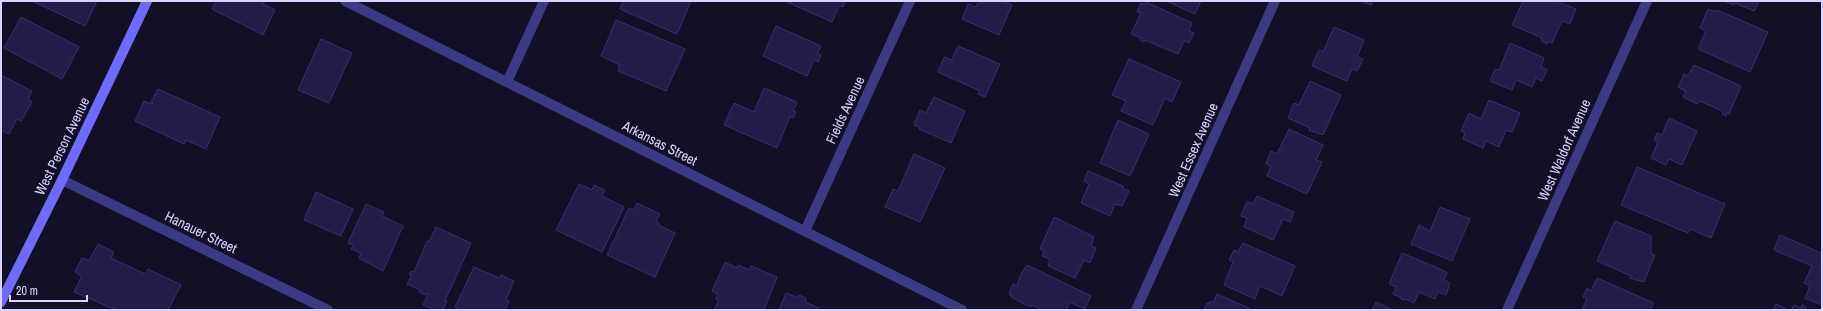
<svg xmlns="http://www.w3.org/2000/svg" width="1823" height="311" viewBox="0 0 1823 311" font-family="'Archivo Narrow',sans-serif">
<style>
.building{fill:#241b47;stroke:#3b2d73}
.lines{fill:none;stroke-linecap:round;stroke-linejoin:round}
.street{stroke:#3d3a85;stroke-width:10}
.secondary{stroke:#6f6bff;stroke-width:10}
.labels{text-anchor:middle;stroke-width:3.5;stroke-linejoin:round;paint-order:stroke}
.street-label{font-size:14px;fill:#d9d4ff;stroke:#130f26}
</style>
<rect width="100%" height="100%" fill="#130f26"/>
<g class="building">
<path d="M32 1H97L85 26Z"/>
<path d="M216 1H265L263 4 275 10 263 35 212 9Z"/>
<path d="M623 1H691L677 34 620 9Z"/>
<path d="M785 1H842L845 2 843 7 839 6 832 22Z"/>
<path d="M979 1H1002L1012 5 999 35 962 19 968 4 976 7Z"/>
<path d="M1166 1H1201L1195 14Z"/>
<path d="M1361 1H1373L1371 5Z"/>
<path d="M1523 1H1556L1576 9 1570 24 1562 21 1552 43 1548 41 1547 44 1541 41 1542 38 1512 25Z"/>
<path d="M1724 1H1758V5L1754 11 1735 3 1734 5Z"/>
<path d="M1146 2 1192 23 1189 31 1194 33 1189 43 1184 41 1178 54 1145 40 1144 42 1140 40 1141 38 1131 34 1141 13 1137 12 1141 3 1145 5Z"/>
<path d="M1708 9 1716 12 1717 10 1768 32 1750 72 1698 49 1706 31 1700 28Z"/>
<path d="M21 17 79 47 62 79 4 48Z"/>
<path d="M616 20 685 49 666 91 618 71 620 65 601 56Z"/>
<path d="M776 26 821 46 817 54 821 55 818 62 814 60 807 76 763 56Z"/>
<path d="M1334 27 1364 40 1357 57 1363 59 1357 71 1352 69 1347 81 1312 66 1319 49 1323 52Z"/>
<path d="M321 39 352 53 329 103 298 90Z"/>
<path d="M1510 43 1544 58 1541 67 1547 70 1542 81 1536 78 1532 87 1516 80 1512 90 1490 81 1495 69 1499 70Z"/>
<path d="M958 46 1000 64 985 97 978 94 980 91 938 72 944 57 952 60Z"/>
<path d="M1129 59 1181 82 1172 102 1165 98 1153 125 1121 111 1126 101 1112 95Z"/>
<path d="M1694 65 1741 86 1729 114 1727 113 1726 116 1722 114 1723 111 1699 101 1697 104 1683 97 1686 91 1678 87 1684 74 1688 76Z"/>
<path d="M1 75 32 91 28 99 32 102 21 121 17 119 9 134 1 130Z"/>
<path d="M1310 81 1341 95 1323 135 1309 130 1310 128 1288 118 1294 103 1299 105Z"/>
<path d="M764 88 797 102 793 111 796 112 793 118 790 116 777 148 724 125 734 103 754 112Z"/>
<path d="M158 89 220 117 206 149 186 140 184 144 135 121 144 101 152 104 153 103 151 102Z"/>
<path d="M934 97 965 111 951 143 919 129 920 127 914 125 920 110 926 113Z"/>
<path d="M1489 100 1520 113 1512 132 1506 130 1499 147 1486 141 1483 148 1463 139 1465 133 1461 131 1469 113 1481 119Z"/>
<path d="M1669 118 1697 131 1682 165 1669 159 1666 165 1651 158 1658 142 1654 140 1657 133 1662 135Z"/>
<path d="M1118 120 1149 134 1130 176 1100 163Z"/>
<path d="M1289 129 1323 145 1316 160 1322 162 1307 194 1267 176 1271 166 1266 164 1271 151 1277 154Z"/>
<path d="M914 154 945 168 920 222 885 207 893 189 898 191Z"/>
<path d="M1637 167 1725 204 1711 238 1690 229 1688 233 1621 205Z"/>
<path d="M1088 171 1123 186 1122 188 1129 191 1122 206 1115 204 1110 216 1081 203 1089 184 1084 181Z"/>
<path d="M579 184 592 190 594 185 605 190 602 196 624 207 602 252 556 230Z"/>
<path d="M316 192 353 209 341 236 304 220Z"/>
<path d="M1257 196 1294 212 1290 222 1283 219 1273 240 1244 227 1247 218 1241 216 1247 201 1253 204Z"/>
<path d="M637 203 660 214 656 222 659 223 658 225 675 233 655 277 607 255 629 208 634 210Z"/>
<path d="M366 204 384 212 382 216 403 226 383 271 359 258 361 253 351 249 353 245 348 243Z"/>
<path d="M1440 207 1470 219 1452 261 1411 244 1419 225 1430 231Z"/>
<path d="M1054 217 1094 237 1091 246 1096 248 1090 263 1084 260 1075 278 1048 266 1050 259 1042 256 1044 251 1040 249Z"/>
<path d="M1615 221 1651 236V254L1655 255 1644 282 1630 278 1631 276 1597 261Z"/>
<path d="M436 227 471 243 445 301H447L443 310H435L423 305 428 294 426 293 425 295 419 292 420 290 407 284 412 275 409 274 411 271 414 272 427 241 429 242Z"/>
<path d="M1780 235 1821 253 1822 305 1805 298 1810 286 1804 283 1812 266 1774 250Z"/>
<path d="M1243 243 1295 266 1282 296 1260 286 1255 299 1224 285 1233 262 1229 260 1234 250 1238 252Z"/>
<path d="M98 244 114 252 111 258 145 274 148 269 181 285 168 310H116L74 292 82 276 75 272 82 258 89 261Z"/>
<path d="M1402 253 1447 272 1444 280 1450 283 1446 295 1438 292 1435 299 1419 292 1414 303 1405 299 1404 300 1401 299 1402 298 1393 294 1396 287 1389 284Z"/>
<path d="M725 262 737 268 738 265 749 270 751 266 777 277 764 310H714L719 300 716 299 718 294 712 291Z"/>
<path d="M1027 265 1091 296 1085 309 1070 302 1066 310H1043L1032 305V306L1026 305 1011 297 1012 296 1009 294 1013 284 1017 286 1021 274Z"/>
<path d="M474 267 499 278 501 275 514 281 506 300 509 301 505 310H460L455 307Z"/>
<path d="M1597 278 1654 303 1650 310H1582L1587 299 1583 297 1587 288 1591 291Z"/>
<path d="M786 293 798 298 799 295 806 298 805 302 819 308 818 310H779Z"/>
<path d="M1217 294 1253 310H1204L1207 303 1209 304 1210 301 1213 303Z"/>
<path d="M1376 302 1393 310H1372Z"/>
<path d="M1776 304 1789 310H1773Z"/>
<path d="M1794 305 1801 308 1802 305 1806 307 1805 310H1791Z"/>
</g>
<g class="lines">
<g class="street">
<path d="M345 1 962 310"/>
<path d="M507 82 544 1"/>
<path d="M62 180 328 310"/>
<path d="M805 231 910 1"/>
<path d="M1136 310 1275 1"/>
<path d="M1507 310 1647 1"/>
</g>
<path class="secondary" d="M1 302 62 180 147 1"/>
</g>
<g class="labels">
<g class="street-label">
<text transform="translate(845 110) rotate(-65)" y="5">Fields Avenue</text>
<text transform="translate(660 143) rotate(27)" y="5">Arkansas Street</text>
<text transform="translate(62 146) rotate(-64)" y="5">West Person Avenue</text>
<text transform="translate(1193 150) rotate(-66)" y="5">West Essex Avenue</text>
<text transform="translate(1564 150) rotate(-66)" y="5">West Waldorf Avenue</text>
<text transform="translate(201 232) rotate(26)" y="5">Hanauer Street</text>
</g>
</g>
<rect width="1823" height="311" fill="none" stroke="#d9d4ff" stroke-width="4"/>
<path d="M10 295v6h77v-6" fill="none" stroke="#d9d4ff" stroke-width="2"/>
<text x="16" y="295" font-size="12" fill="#d9d4ff" stroke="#130f26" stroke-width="3" paint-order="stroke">20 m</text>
</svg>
